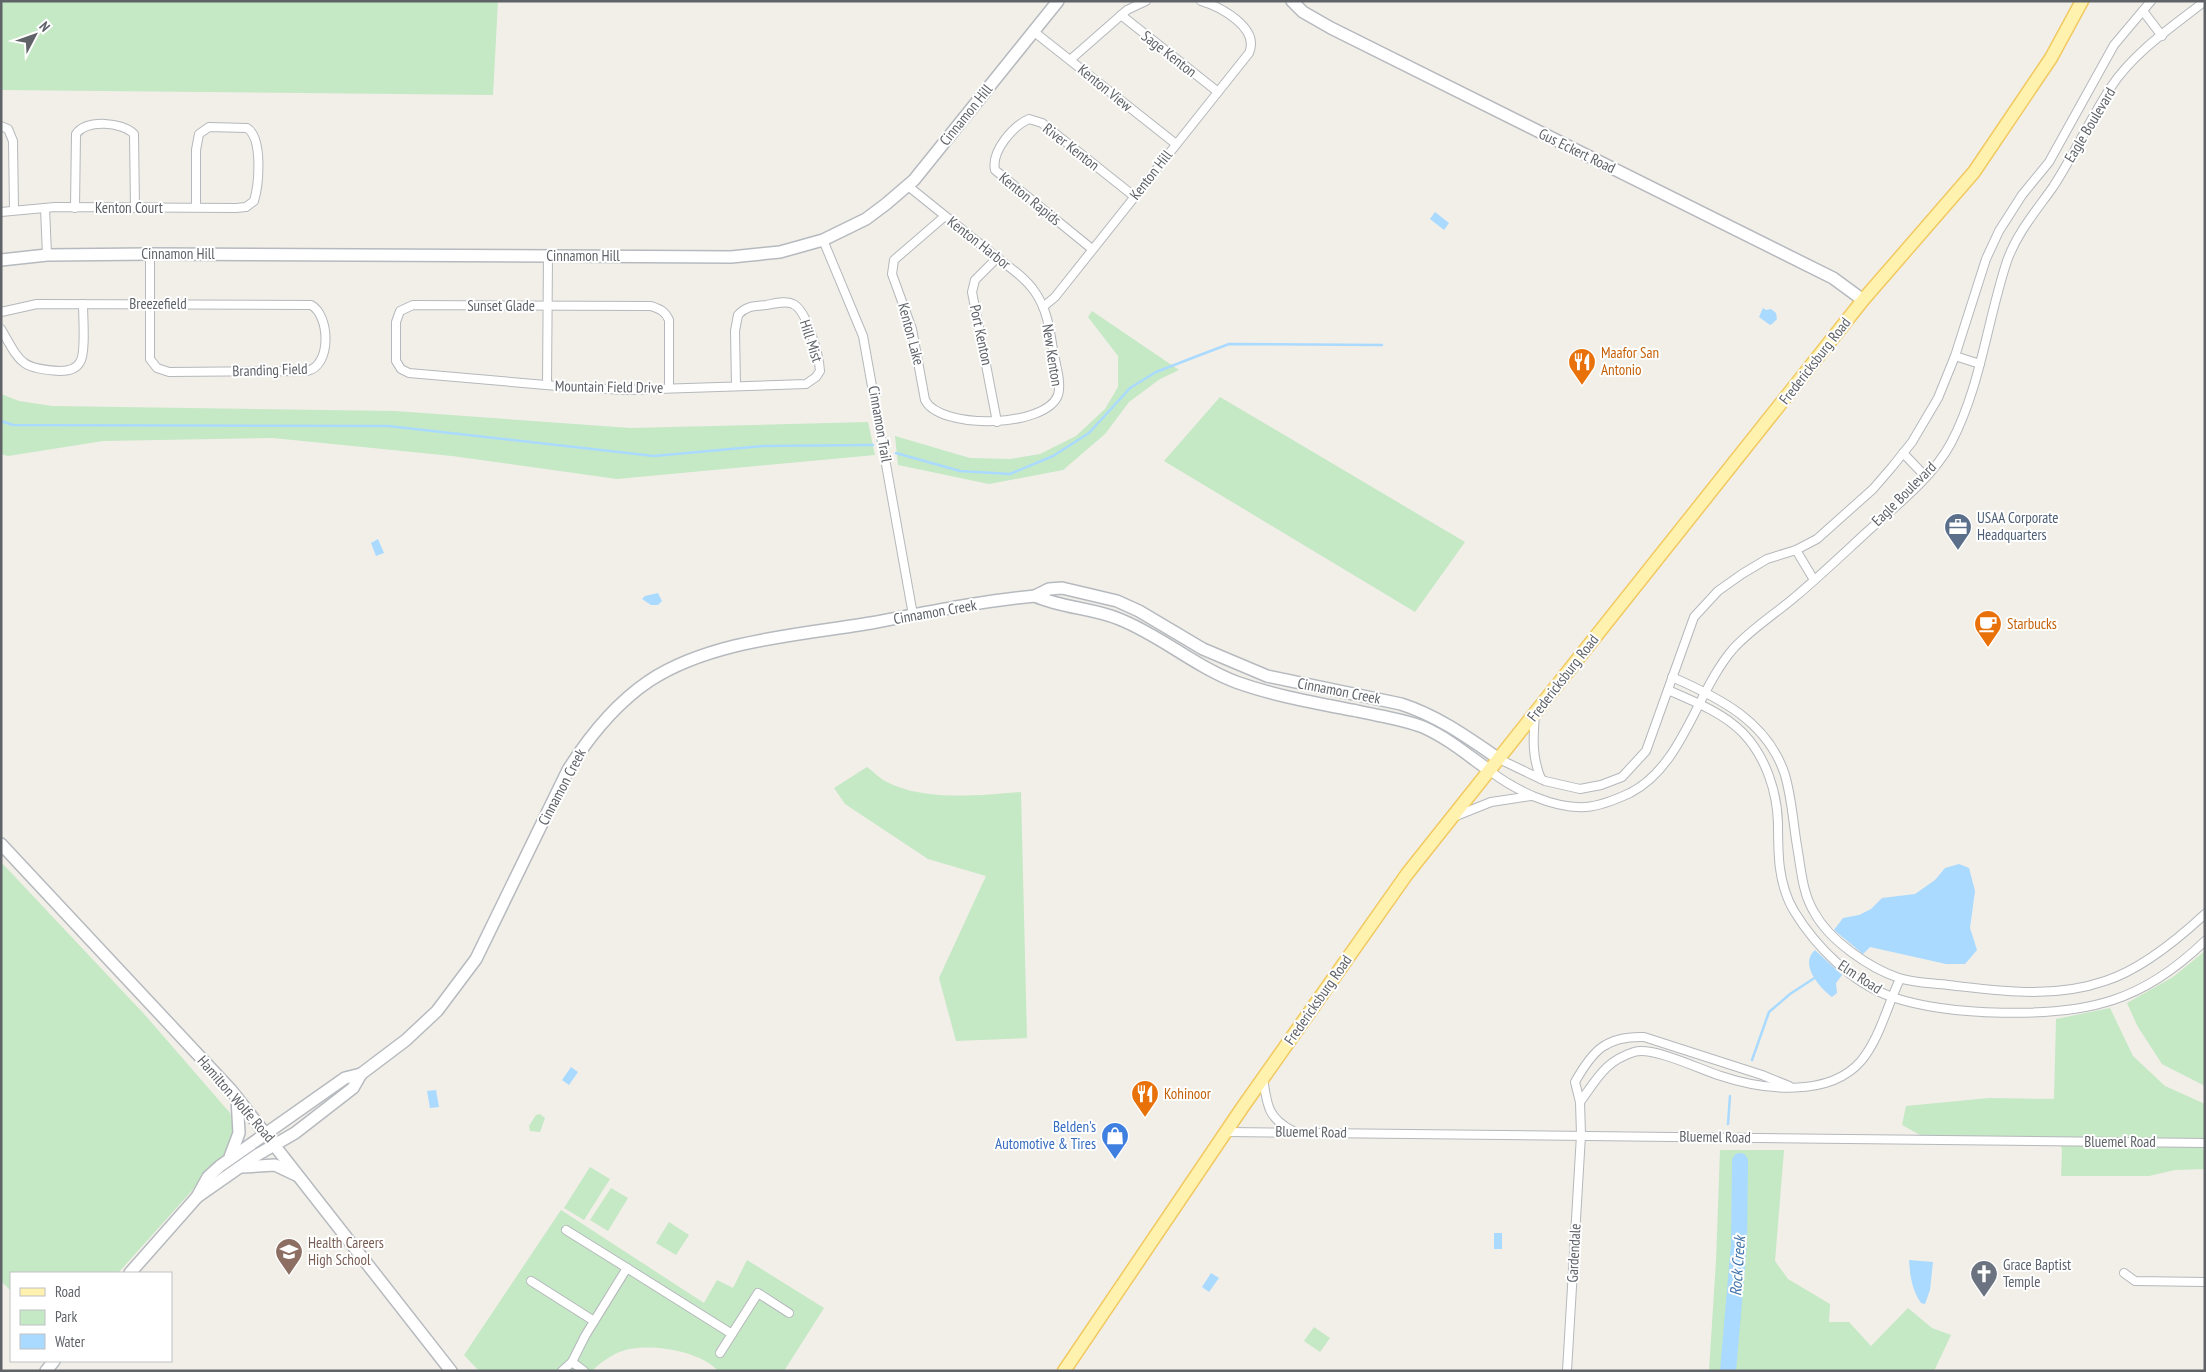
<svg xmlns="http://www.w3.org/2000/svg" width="2206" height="1372" viewBox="0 0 2206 1372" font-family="'PT Sans Narrow',sans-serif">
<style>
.green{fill:#c5e8c5}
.water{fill:#aadaff}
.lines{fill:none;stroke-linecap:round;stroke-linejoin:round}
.stream{stroke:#aadaff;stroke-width:2.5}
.river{stroke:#aadaff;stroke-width:16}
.street-casing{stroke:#b5b8bc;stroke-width:10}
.secondary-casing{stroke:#b6babf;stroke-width:14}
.primary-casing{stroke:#f2c960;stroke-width:15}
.street{stroke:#fff;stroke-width:8}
.secondary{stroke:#fff;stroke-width:11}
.primary{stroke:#fff2af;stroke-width:12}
.labels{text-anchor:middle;stroke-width:4;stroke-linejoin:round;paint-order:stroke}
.street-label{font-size:15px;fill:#5f6368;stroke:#fff}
.food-label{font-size:15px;fill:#c56008;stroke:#fff;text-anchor:start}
.service-label{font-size:15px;fill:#4e5e75;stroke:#fff;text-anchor:start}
.shop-label{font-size:15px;fill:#366cbe;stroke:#fff;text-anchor:end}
.education-label{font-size:15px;fill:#785e54;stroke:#fff;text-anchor:start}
.worship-label{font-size:15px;fill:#5b616d;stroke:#fff;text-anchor:start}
.water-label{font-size:16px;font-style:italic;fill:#4174aa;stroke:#fff}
</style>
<rect width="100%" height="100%" fill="#f1efe8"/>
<g class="green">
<path d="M1 1H498L493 95 1 90Z"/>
<path d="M1092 311 1179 370 1160 379 1129 402 1105 434 1063 470 989 484 898 465 895 436 970 458 1010 459 1040 454 1076 436 1105 409 1118 387V356L1088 317Z"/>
<path d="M1 394 19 401 52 406 395 411 631 428 868 422 875 455 617 479 452 456 273 438 103 441 8 456 1 454Z"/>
<path d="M1220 397 1465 542 1415 612 1164 461Z"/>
<path d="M867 767C873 771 879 778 885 781 924 802 979 795 1021 792L1027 1038 956 1041 939 978 986 876 928 859 845 804 834 788Z"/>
<path d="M1 862 145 1015 230 1113 234 1131 224 1155 118 1273H11V1291L1 1281Z"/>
<path d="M2205 951V1086L2162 1064 2138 1027 2127 1003 2173 977Z"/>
<path d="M2110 1008 2133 1056 2165 1086 2205 1104V1169L2175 1170 2149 1176H2061L2062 1150 2059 1139 1922 1136 1902 1125 1906 1106 1989 1098 2054 1099 2056 1019Z"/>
<path d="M540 1114 545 1118 540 1132 530 1131 529 1126 536 1115Z"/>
<path d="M1720 1150H1784L1775 1261 1788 1279 1830 1304 1829 1322H1849L1871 1346 1908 1308 1932 1328 1951 1335 1934 1371H1709L1716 1261Z"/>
<path d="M590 1167 610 1179 584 1220 564 1208Z"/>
<path d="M611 1188 628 1198 608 1231 590 1220Z"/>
<path d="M561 1210 704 1303 717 1280 733 1288 747 1260 824 1308 784 1371H718C701 1351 654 1344 629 1349 615 1352 602 1361 592 1371H479L464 1355Z"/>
<path d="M669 1222 689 1235 676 1255 656 1243Z"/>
<path d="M1314 1327 1330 1338 1320 1352 1304 1341Z"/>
</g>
<g class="water">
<path d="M1435 212 1449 223 1444 230 1430 219Z"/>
<path d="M1763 308 1766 310 1771 309 1776 313 1777 319 1772 324 1770 325 1759 317Z"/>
<path d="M378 539 384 553 376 556 371 543Z"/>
<path d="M658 593 662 601 658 605H651L642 599 645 596Z"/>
<path d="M1959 864 1969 868 1975 891 1970 928 1977 950 1965 964H1946L1870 947 1863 954 1834 930 1843 918 1859 915 1871 909 1882 898 1915 894 1935 880 1945 868Z"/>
<path d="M1815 950 1842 975 1836 983 1837 993 1832 997C1819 987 1799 964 1815 950Z"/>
<path d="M571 1067 578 1072 569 1085 562 1080Z"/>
<path d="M436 1090 439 1107 430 1108 427 1091Z"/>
<rect x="1494" y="1233" width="8" height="16"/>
<path d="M1909 1260 1933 1262 1930 1290 1925 1304 1921 1303C1912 1290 1910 1276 1909 1260Z"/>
<path d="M1211 1273 1219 1278 1209 1292 1202 1287Z"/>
</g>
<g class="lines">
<g class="stream">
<path d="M1 421 13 425 388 426 654 456 763 446 873 445"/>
<path d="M896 453 960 471 1010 474 1053 456 1089 433 1130 388 1156 372 1200 355 1229 344 1382 345"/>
<path d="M1752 1060 1769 1012 1790 994 1816 977"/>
<path d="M1728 1124 1730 1096"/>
</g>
<path class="river" d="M1728 1371 1739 1244 1740 1161"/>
<defs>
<g id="street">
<path d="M2143 11 2162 36"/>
<path d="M1121 15 1218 92"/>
<path d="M1033 31 1176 144"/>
<path d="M1070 60 1127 10 1146 1"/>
<path d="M1 126 8 129 13 141 14 209"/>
<path d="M908 186C935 208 963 230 990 252 1006 265 1024 276 1035 292 1047 309 1050 330 1053 350 1055 362 1062 383 1058 395 1046 428 940 430 925 400L912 329 892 274 894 260 945 216"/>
<path d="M45 208 47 255"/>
<path d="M75 208 76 134C87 119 122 122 134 134L135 208"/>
<path d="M1 212 55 207 236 208 246 207 254 201C259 184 263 138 247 128L209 127 199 134 196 150V208"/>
<path d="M823 240 863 336 913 615"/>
<path d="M1092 249 995 170C991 151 1013 126 1029 119L1042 123 1135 197"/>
<path d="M997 258 975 280 972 292 997 422"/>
<path d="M1043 307 1055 297 1249 53C1260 28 1221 7 1201 1"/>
<path d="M1 312 37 304 311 305C330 315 332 366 307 371L169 372 157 368 150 359V254"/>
<path d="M1 329C20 362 20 369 60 371 68 371 76 370 80 362 86 354 83 316 83 304"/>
<path d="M1955 356 1980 364"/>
<path d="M547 385 548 255"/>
<path d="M669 388V320C665 311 660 309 651 306L413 305 400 311 396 322V361L401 369 409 373 569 387 627 390 806 384 816 377 820 371C819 356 807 310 793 304 785 300 773 304 766 305 754 306 746 306 738 315L735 331 736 386"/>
<path d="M1903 453 1926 477"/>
<path d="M1796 550 1814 580"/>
<path d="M1672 677C1720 698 1768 722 1785 775 1792 799 1793 822 1797 846 1801 868 1802 892 1814 912 1829 940 1869 968 1899 978 1914 983 1932 983 1948 985 2001 991 2053 999 2105 981 2140 970 2178 939 2205 914"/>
<path d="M1668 690C1693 701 1724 713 1743 733 1766 757 1777 792 1778 823 1778 854 1778 884 1794 911 1816 947 1852 983 1892 997 1949 1016 2056 1019 2113 1000 2147 989 2179 966 2205 941"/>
<path d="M1535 715C1533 739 1532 757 1541 779"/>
<path d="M1499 759 1545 781 1580 789 1601 785 1622 777 1646 751 1694 617 1718 591 1742 574 1767 559 1796 550 1817 539 1873 489 1892 467 1912 442 1938 398 1955 356 1986 259 1999 231 2022 195 2049 162 2114 45 2151 1"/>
<path d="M1490 771C1515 790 1553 809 1586 807 1599 806 1617 799 1630 793 1683 766 1696 692 1733 649 1751 629 1775 614 1795 597 1820 576 1844 553 1868 531 1897 505 1932 478 1951 443 1981 386 1987 321 2007 261 2017 233 2036 211 2053 187 2074 155 2090 119 2111 87 2134 52 2172 27 2205 1"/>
<path d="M1456 816 1491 802 1531 796"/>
<path d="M1263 1078C1267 1104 1267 1118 1293 1131"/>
<path d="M1580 1102C1597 1079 1605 1061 1634 1052 1653 1046 1701 1070 1721 1076 1763 1090 1829 1098 1861 1061 1880 1038 1887 1006 1900 979"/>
<path d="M1226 1132 2205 1143"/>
<path d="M627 1268 732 1334 758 1293 789 1313"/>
<path d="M2124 1273 2135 1281 2205 1282"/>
<path d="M531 1281 594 1321"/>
<path d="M720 1353 732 1334"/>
<path d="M572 1362 584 1371"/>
<path d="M562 1371 572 1362 585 1336 627 1268 566 1230"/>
<path d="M1567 1371 1581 1135 1580 1102 1575 1082C1593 1050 1606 1036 1644 1037L1762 1075 1789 1086"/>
</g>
<g id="secondary">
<path d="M1292 1 1303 12 1331 28 1833 278 1863 300"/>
<path d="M1 260 47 255 150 254 731 257 780 252 823 240 866 219 886 204 914 180 1058 1"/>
<path d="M1035 596C1062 608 1092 608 1119 619 1160 635 1194 666 1236 682 1275 696 1316 703 1357 711 1379 716 1403 719 1423 727 1448 738 1469 756 1490 771"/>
<path d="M1 844 231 1090 451 1371"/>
<path d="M230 1157 239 1133 237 1098"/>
<path d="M242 1167 275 1165 296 1175"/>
<path d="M197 1197 257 1155 295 1133 353 1088 361 1074 406 1040 437 1011 476 959 568 770C590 735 615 704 649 681 711 640 800 635 871 623 925 613 980 601 1035 596L1049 589 1062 588 1117 601 1139 611 1203 649 1267 676 1401 704C1438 716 1467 737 1499 759"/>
<path d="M130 1273 197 1197 208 1177 220 1166 345 1078 361 1074"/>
<path d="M46 1371 54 1361"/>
</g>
<path id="primary" d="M1064 1371 1242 1108 1407 874 1863 300 1974 172 2051 58 2082 1"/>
</defs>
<use href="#street" class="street-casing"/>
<use href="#secondary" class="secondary-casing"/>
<use href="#primary" class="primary-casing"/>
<use href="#street" class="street"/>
<use href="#secondary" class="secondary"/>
<use href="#primary" class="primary"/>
</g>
<defs>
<symbol id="restaurant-pin" viewBox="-11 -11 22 30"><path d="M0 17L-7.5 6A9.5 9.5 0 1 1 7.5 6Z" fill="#e8710a" stroke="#fff"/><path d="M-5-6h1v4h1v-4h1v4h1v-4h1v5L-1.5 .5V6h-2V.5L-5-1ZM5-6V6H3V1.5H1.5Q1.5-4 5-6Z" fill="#fff"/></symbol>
<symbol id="office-pin" viewBox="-11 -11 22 30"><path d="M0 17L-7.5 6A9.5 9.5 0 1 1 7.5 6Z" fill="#5c6f8a" stroke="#fff"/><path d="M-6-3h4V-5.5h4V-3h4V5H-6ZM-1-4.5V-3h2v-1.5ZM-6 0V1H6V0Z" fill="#fff"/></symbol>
<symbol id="cafe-pin" viewBox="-11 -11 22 30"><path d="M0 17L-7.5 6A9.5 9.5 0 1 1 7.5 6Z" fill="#e8710a" stroke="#fff"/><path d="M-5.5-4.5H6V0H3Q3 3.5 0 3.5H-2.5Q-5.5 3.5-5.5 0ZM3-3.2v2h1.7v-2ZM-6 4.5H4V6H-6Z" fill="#fff"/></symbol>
<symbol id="shop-pin" viewBox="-11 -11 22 30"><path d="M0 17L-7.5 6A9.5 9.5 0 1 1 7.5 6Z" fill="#3f7fe0" stroke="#fff"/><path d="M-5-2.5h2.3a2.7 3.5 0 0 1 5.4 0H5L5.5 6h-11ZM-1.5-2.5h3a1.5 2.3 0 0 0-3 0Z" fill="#fff"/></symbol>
<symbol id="school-pin" viewBox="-11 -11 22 30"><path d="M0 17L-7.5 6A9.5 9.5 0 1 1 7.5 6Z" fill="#8d6e63" stroke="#fff"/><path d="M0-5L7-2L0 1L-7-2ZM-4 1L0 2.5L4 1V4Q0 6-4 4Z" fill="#fff"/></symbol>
<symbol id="church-pin" viewBox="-11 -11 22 30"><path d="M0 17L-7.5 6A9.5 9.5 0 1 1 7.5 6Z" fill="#6b7280" stroke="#fff"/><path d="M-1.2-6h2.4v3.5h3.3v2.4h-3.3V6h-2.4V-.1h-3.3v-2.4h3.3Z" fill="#fff"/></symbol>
</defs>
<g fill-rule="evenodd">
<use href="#restaurant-pin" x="1566" y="346" width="32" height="43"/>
<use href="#office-pin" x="1942" y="511" width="32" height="43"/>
<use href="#cafe-pin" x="1972" y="608" width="32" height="43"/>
<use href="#restaurant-pin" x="1129" y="1078" width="32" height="43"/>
<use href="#shop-pin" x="1099" y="1120" width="32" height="43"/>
<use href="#school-pin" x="273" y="1236" width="32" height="43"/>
<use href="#church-pin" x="1968" y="1258" width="32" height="43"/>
</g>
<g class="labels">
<g class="street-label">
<text transform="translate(1169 54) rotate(38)" y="5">Sage Kenton</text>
<text transform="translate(1105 88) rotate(39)" y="5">Kenton View</text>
<text transform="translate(966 115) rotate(-51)" y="5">Cinnamon Hill</text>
<text transform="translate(2090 125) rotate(-59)" y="5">Eagle Boulevard</text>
<text transform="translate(1071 147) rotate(38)" y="5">River Kenton</text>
<text transform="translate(1577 151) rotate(26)" y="5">Gus Eckert Road</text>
<text transform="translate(1151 175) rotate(-52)" y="5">Kenton Hill</text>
<text transform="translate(1030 199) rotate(39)" y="5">Kenton Rapids</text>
<text x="129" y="213">Kenton Court</text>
<text transform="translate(979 243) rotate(38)" y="5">Kenton Harbor</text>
<text x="178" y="259">Cinnamon Hill</text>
<text x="583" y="261">Cinnamon Hill</text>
<text x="158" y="309">Breezefield</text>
<text x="501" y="311">Sunset Glade</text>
<text transform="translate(911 334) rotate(75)" y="5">Kenton Lake</text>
<text transform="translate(981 335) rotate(78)" y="5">Port Kenton</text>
<text transform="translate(811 341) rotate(72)" y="5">Hill Mist</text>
<text transform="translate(1052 355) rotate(81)" y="5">New Kenton</text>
<text transform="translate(1815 361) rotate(-52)" y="5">Fredericksburg Road</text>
<text transform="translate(270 370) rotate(-2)" y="5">Branding Field</text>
<text transform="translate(609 387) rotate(1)" y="5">Mountain Field Drive</text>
<text transform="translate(880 424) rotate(80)" y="5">Cinnamon Trail</text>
<text transform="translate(1904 494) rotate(-45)" y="5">Eagle Boulevard</text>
<text transform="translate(935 612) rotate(-10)" y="5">Cinnamon Creek</text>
<text transform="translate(1563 678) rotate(-52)" y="5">Fredericksburg Road</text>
<text transform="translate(1339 691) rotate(11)" y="5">Cinnamon Creek</text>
<text transform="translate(562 787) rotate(-62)" y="5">Cinnamon Creek</text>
<text transform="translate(1860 977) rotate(33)" y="5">Elm Road</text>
<text transform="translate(1318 1000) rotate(-55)" y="5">Fredericksburg Road</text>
<text transform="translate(236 1099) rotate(49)" y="5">Hamilton Wolfe Road</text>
<text transform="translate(1311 1132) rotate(1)" y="5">Bluemel Road</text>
<text transform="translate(1715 1137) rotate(1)" y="5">Bluemel Road</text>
<text x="2120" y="1147">Bluemel Road</text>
<text transform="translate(1574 1253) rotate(-87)" y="5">Gardendale</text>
</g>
<g class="food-label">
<text x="1601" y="358">Maafor San<tspan x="1601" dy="17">Antonio</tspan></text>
<text x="2007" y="629">Starbucks</text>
<text x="1164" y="1099">Kohinoor</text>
</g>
<g class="service-label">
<text x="1977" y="523">USAA Corporate<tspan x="1977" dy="17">Headquarters</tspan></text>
</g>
<g class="shop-label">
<text x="1096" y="1132">Belden's<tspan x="1096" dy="17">Automotive &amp; Tires</tspan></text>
</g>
<g class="education-label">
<text x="308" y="1248">Health Careers<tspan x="308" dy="17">High School</tspan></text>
</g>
<g class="worship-label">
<text x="2003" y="1270">Grace Baptist<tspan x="2003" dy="17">Temple</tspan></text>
</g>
<g class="water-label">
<text transform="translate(1737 1266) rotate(-86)" y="6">Rock Creek</text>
</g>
</g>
<rect width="2206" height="1372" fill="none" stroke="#5f6368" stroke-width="5"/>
<rect x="10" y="1272" width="162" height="90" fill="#ffffff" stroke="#bfc1c3"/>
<rect x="20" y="1288" width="25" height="8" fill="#fff2af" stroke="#bfc1c3"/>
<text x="55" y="1297" font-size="15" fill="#5f6368">Road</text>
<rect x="20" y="1310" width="25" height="15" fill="#c5e8c5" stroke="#bfc1c3"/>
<text x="55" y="1322" font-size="15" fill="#5f6368">Park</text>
<rect x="20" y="1334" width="25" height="15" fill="#aadaff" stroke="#bfc1c3"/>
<text x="55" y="1347" font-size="15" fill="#5f6368">Water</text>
<g transform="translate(35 35) rotate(49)" stroke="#ffffff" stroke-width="4" paint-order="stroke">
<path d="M0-4L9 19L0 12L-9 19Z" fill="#5f6368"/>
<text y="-8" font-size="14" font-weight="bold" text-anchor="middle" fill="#5f6368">N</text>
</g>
</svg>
